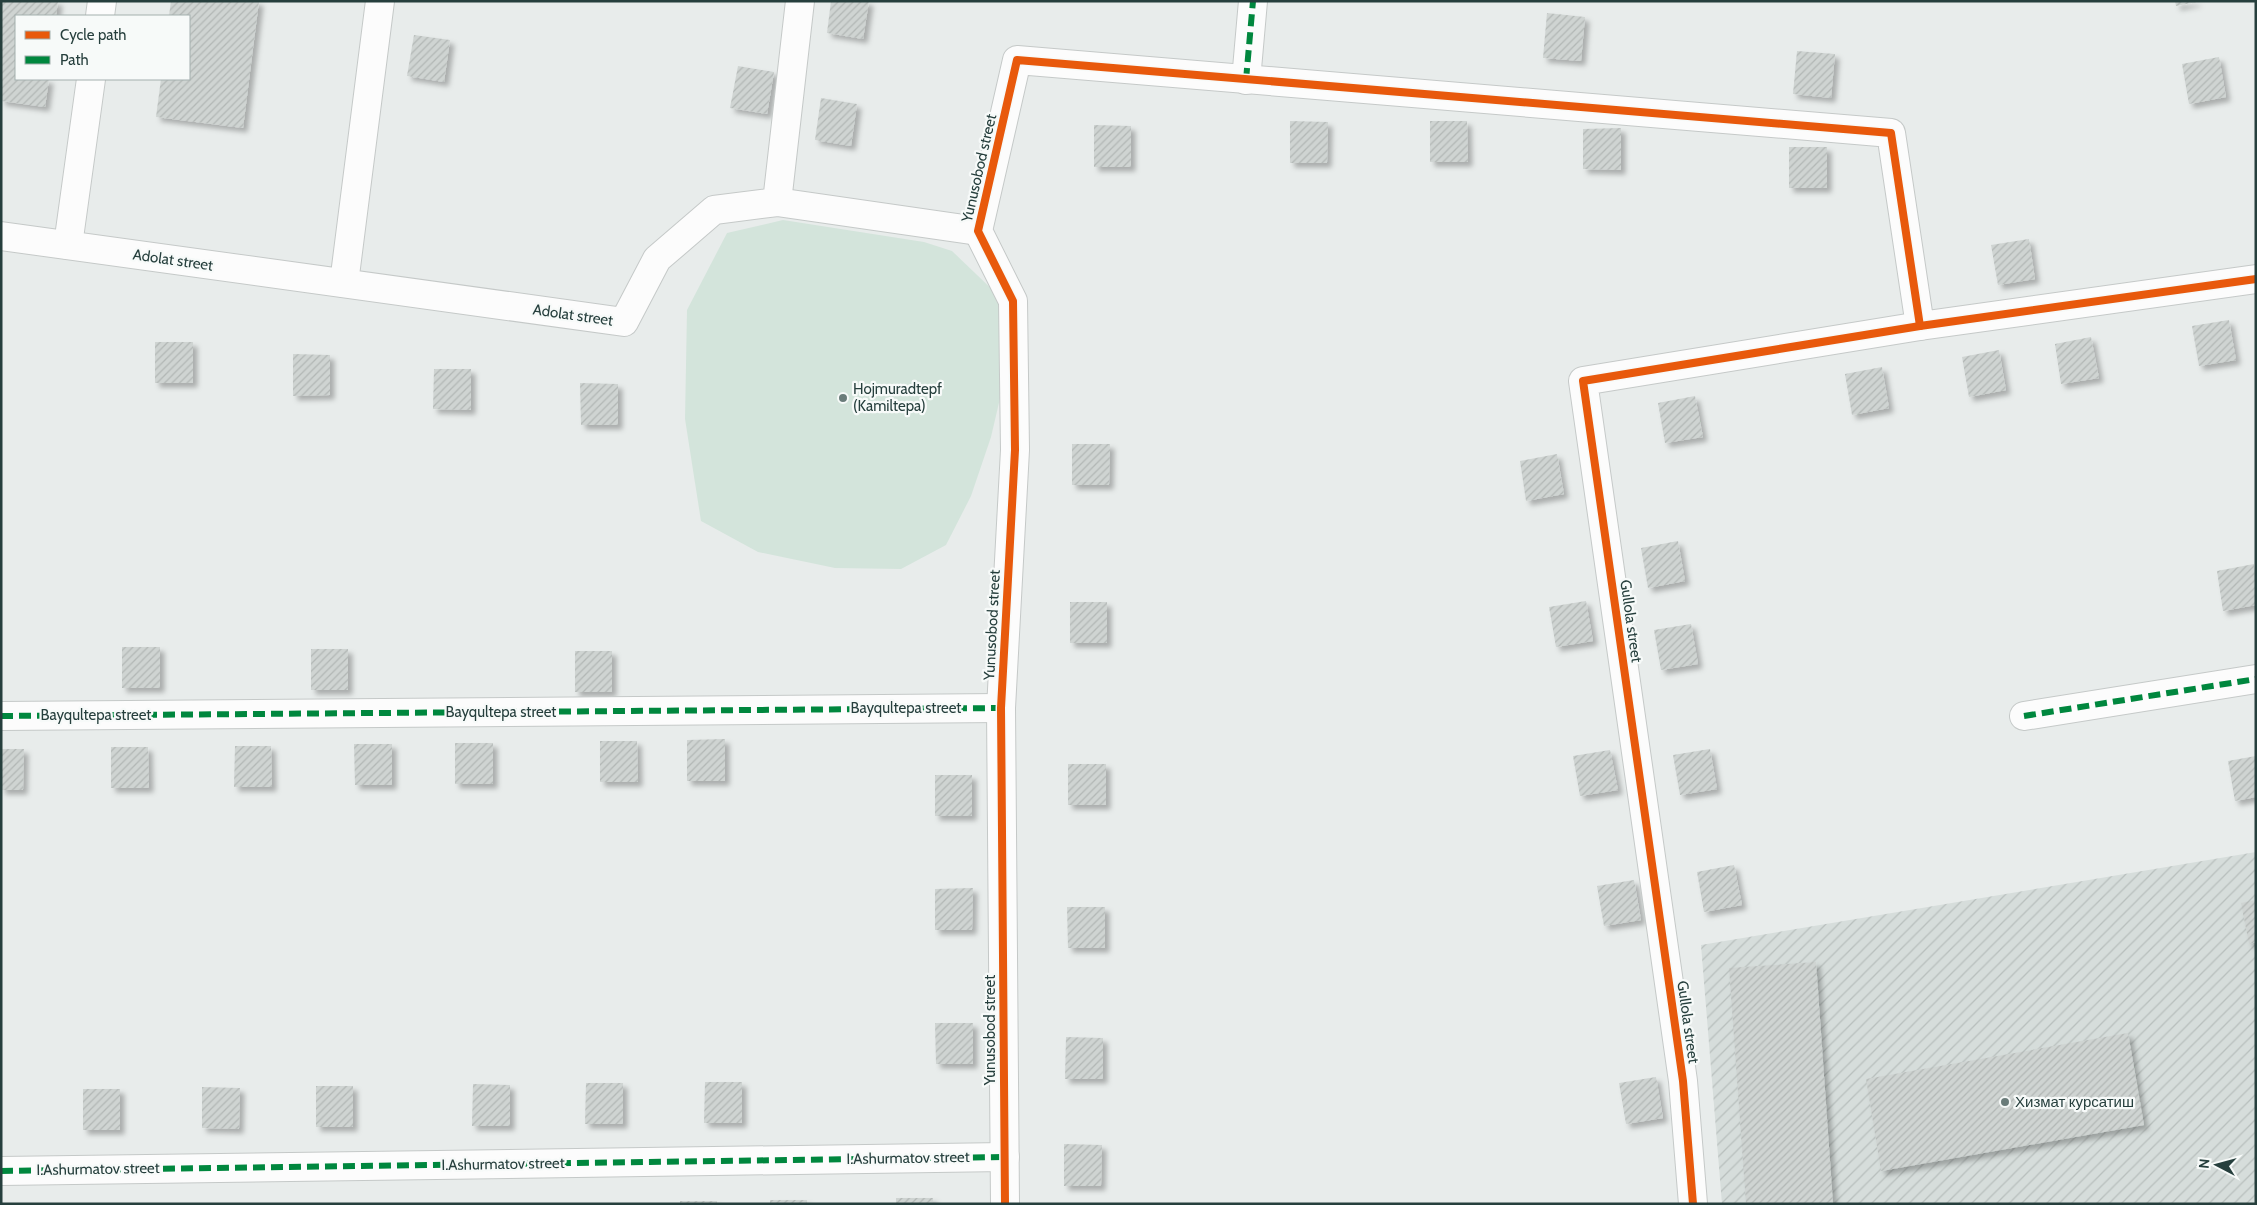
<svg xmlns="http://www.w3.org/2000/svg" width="2257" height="1205" viewBox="0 0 2257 1205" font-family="Cabin,sans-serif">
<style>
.industrial{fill:url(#industrial-furrows)}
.grass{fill:#d3e4db}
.building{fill:url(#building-hatch);filter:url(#shadow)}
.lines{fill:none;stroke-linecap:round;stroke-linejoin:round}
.minor-casing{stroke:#c5c9c8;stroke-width:30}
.minor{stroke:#fcfcfc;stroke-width:28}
.quiet{stroke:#00873e;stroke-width:6;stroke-dasharray:12 6;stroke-linecap:butt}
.cycleway-casing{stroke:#f7faf9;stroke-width:11}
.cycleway{stroke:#e8590c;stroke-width:8}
.poi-dot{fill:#6a7c7a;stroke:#f7faf9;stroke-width:2}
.labels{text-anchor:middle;stroke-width:4.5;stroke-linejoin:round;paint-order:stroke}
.street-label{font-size:15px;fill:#263f3d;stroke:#f7faf9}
.poi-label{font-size:15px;fill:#263f3d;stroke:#f7faf9;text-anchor:start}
</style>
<defs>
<pattern id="industrial-furrows" width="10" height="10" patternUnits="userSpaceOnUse" patternTransform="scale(1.25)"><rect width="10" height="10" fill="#d6dddb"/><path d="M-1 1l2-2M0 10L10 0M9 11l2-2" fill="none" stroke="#b8bfbd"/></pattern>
<pattern id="building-hatch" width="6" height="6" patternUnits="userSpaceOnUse" patternTransform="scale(1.25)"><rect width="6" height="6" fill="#cfd4d2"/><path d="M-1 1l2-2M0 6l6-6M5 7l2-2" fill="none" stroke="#b2b7b5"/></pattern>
<filter id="shadow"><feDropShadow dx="4.5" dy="4.5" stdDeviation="2.5" flood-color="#0004"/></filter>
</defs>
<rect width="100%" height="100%" fill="#e8eceb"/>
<path class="industrial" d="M2256 852V1204H1722L1701 945Z"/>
<path class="grass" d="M783 220 924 242 952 251 999 296 1005 377 991 437 971 496 946 545 901 569 835 568 758 552 701 521 685 419 687 310 727 233Z"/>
<g class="building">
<path d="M1 1H58L56 16H16V79H49L45 107 1 101Z"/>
<path d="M171 1H259L243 128 156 117 161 79H189V16H169Z"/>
<path d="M831 1H869L863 39 827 33Z"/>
<path d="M2175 1H2196L2197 2 2176 6Z"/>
<path d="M1547 13 1585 17 1581 61 1543 58Z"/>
<path d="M414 35 450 40 444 82 407 76Z"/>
<path d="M1797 51 1835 54 1831 98 1793 94Z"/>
<path d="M2219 57 2226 97 2189 104 2182 64Z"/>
<path d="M738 66 774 72 767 114 730 108Z"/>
<path d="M821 98 857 104 851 146 815 140Z"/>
<path d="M1290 121 1328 122 1327 163H1290Z"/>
<path d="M1430 121H1467L1468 162H1430Z"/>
<path d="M1094 125 1131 126V167H1094Z"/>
<path d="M1621 128V170L1583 169V129Z"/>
<rect x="1789" y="147" width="38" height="41"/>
<path d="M2029 239 2035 279 1998 285 1991 245Z"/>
<path d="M2229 320 2236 360 2199 366 2192 326Z"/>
<path d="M2091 337 2099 378 2061 384 2055 344Z"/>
<rect x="155" y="342" width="38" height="41"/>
<path d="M1999 350 2006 390 1969 397 1962 357Z"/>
<path d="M293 354 330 355V395L293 396Z"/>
<path d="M1882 367 1889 408 1852 415 1845 374Z"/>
<path d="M434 369H471V410L433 409Z"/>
<path d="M580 383 618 384V425H581Z"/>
<path d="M1695 396 1703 437 1665 443 1658 403Z"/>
<path d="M1072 444H1110L1109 485H1072Z"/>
<path d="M1557 454 1564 494 1526 501 1520 461Z"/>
<path d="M1678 541 1685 581 1648 588 1641 548Z"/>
<path d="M2254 564 2256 605 2223 611 2217 571Z"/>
<path d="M1586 601 1593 641 1556 647 1549 607Z"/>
<rect x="1070" y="602" width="37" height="41"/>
<path d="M1691 624 1698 664 1661 670 1654 630Z"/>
<rect x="122" y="647" width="38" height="41"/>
<rect x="311" y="649" width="37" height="41"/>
<rect x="575" y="651" width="37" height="41"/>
<path d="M725 739V781H687V740Z"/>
<path d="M600 741H637L638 782H600Z"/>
<rect x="455" y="743" width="38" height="41"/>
<path d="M354 744H392V785H355Z"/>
<path d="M235 746H271L272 787H234Z"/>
<path d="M111 747H148L149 788H111Z"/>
<path d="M1 749H24L23 790H1Z"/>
<path d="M1710 749 1717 789 1680 795 1673 755Z"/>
<path d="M1610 750 1618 790 1580 796 1573 756Z"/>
<path d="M2256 756V797L2235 801 2228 761Z"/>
<rect x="1068" y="764" width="38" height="41"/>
<rect x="935" y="775" width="37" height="41"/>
<path d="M1734 865 1742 905 1704 912 1697 872Z"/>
<path d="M1634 880 1641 920 1604 926 1597 886Z"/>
<path d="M973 888 972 930H935V889Z"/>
<path d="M2256 900V942L2249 944 2241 903Z"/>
<path d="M1067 907H1105V948H1068Z"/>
<path d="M1816 962 1833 1204H1746L1729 968Z"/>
<path d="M935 1023H973V1064H936Z"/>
<path d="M2128 1033 2144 1125 1881 1171 1866 1079Z"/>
<path d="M1066 1037 1103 1038V1079H1065Z"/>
<path d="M1656 1077 1663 1118 1626 1124 1619 1083Z"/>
<path d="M705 1082H742V1123H704Z"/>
<path d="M586 1083H623V1124H585Z"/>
<path d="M473 1084 510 1085V1126H472Z"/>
<rect x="316" y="1086" width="37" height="41"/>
<path d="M202 1087 240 1088 239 1129 202 1128Z"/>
<rect x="83" y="1089" width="37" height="41"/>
<path d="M1064 1144 1102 1145 1101 1186H1064Z"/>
<rect x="896" y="1198" width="37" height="6"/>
<rect x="770" y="1200" width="37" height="4"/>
<rect x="680" y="1201" width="37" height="3"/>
</g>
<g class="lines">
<defs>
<g id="minor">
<path d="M100 16 102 1"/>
<path d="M1246 80 1253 1"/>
<path d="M777 202 978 231"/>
<path d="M1 236 624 322 657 259 714 210 777 202 800 1"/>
<path d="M68 245 91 79"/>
<path d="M344 283 380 1"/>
<path d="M1 716 1001 708"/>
<path d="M2024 716 2256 679"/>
<path d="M1 1171 1005 1157"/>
<path d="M1005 1204 1001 708 1015 450 1013 301 978 231 1017 60 1891 133 1920 326 2256 279"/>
<path d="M1693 1204 1683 1081 1583 381 1920 326"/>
</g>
</defs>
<use href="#minor" class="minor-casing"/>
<use href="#minor" class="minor"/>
<g class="quiet">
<path d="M1246 80 1253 1"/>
<path d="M1 716 1001 708"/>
<path d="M2024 716 2256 679"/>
<path d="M1 1171 1005 1157"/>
</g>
<defs>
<g id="cycleway">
<path d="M1005 1204 1001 708 1015 450 1013 301 978 231 1017 60 1891 133 1920 326 2256 279"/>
<path d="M1693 1204 1683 1081 1583 381 1920 326"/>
</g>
</defs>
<use href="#cycleway" class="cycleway-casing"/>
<use href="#cycleway" class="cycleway"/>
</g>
<g class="poi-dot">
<circle cx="843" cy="398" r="5"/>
<circle cx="2005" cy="1102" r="5"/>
</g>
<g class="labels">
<g class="street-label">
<text transform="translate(979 168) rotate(-77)" y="5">Yunusobod street</text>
<text transform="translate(173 260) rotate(8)" y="5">Adolat street</text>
<text transform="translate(573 315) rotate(8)" y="5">Adolat street</text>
<text transform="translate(1631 621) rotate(82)" y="5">Gullola street</text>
<text transform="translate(992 625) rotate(-87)" y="5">Yunusobod street</text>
<text x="906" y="713">Bayqultepa street</text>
<text x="501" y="717">Bayqultepa street</text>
<text x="96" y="720">Bayqultepa street</text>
<text transform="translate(1688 1022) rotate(82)" y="5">Gullola street</text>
<text transform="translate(990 1030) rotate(-90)" y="5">Yunusobod street</text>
<text transform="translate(908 1158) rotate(-1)" y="5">I.Ashurmatov street</text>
<text transform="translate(503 1164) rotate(-1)" y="5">I.Ashurmatov street</text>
<text transform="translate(98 1169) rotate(-1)" y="5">I.Ashurmatov street</text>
</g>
<g class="poi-label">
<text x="853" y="394">Hojmuradtepf<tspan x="853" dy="17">(Kamiltepa)</tspan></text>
<text x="2015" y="1107">Хизмат курсатиш</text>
</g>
</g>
<rect width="2257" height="1205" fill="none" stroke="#263f3d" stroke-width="5"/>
<rect x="15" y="15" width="175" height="65" fill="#f7faf9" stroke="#a3afae"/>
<rect x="25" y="31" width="25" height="8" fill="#e8590c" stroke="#a3afae"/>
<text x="60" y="40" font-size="15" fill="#263f3d">Cycle path</text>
<rect x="25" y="56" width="25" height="8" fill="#00873e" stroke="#a3afae"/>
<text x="60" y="65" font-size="15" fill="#263f3d">Path</text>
<g transform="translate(2217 1165) rotate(276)" stroke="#f7faf9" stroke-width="4" paint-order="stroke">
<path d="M0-4L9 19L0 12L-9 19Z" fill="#263f3d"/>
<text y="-8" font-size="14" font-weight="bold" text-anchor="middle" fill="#263f3d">N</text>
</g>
</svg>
